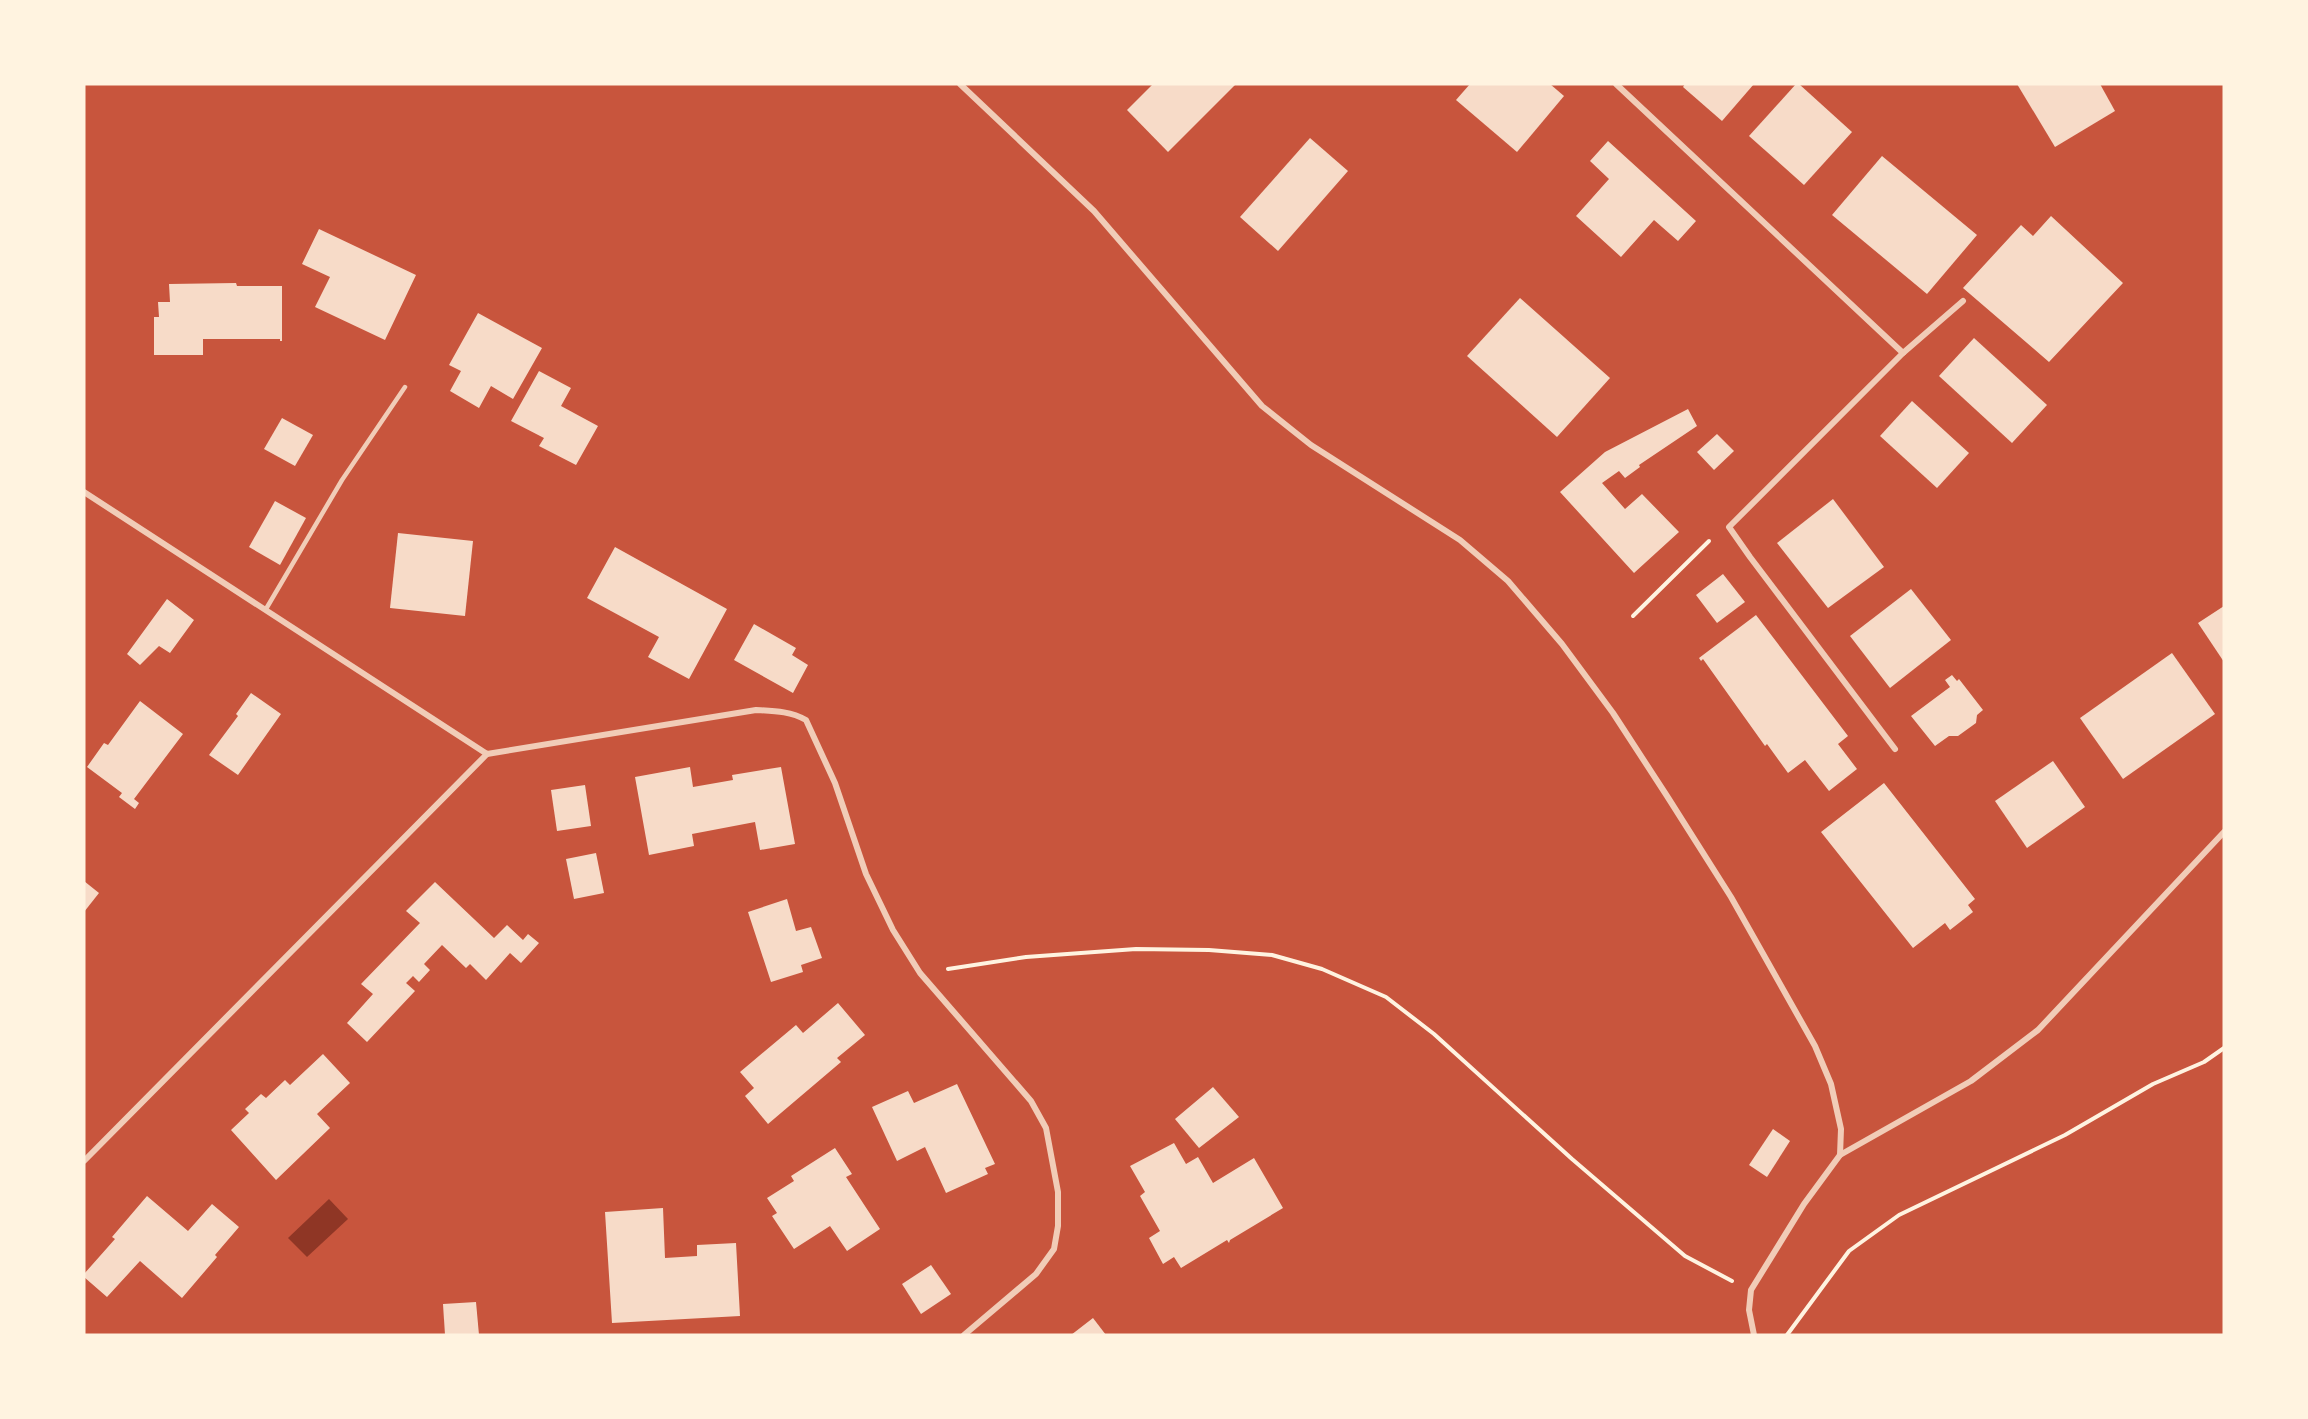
<svg xmlns="http://www.w3.org/2000/svg" width="2308" height="1419" viewBox="0 0 2308 1419" font-family="Rubik,sans-serif">
<style>
.water{fill:#8f3625}
.building{fill:#f7dbc8}
.lines{fill:none;stroke-linecap:round;stroke-linejoin:round}
.path{stroke:#fff3e0;stroke-width:4}
.service{stroke:#f1ccb7;stroke-width:4.5}
.minor{stroke:#f1ccb7;stroke-width:6}
</style>
<rect width="100%" height="100%" fill="#c8553d"/>
<path class="water" d="M329 1199 348 1219 307 1257 288 1238Z"/>
<g class="building">
<path d="M1153 84H1236L1168 152 1127 110Z"/>
<path d="M1470 84H1550L1564 96 1517 152 1456 100Z"/>
<path d="M1685 84H1754L1722 121 1683 87Z"/>
<path d="M1796 84H1799L1852 132 1804 185 1749 136Z"/>
<path d="M2017 84H2100L2115 111 2055 147Z"/>
<path d="M1310 138 1348 171 1278 251 1240 217Z"/>
<path d="M1608 141 1696 221 1678 241 1654 220 1621 257 1576 216 1609 179 1590 161Z"/>
<path d="M1882 156 1977 235 1927 294 1832 215Z"/>
<path d="M2051 216 2123 283 2049 362 1963 288 2021 225 2033 236Z"/>
<path d="M319 229 416 275 385 340 315 307 330 277 302 264Z"/>
<path d="M236 283 237 286H282V341H280V339H203V355H154V317H159L158 302H170L169 284Z"/>
<path d="M1520 298 1610 378 1557 437 1467 356Z"/>
<path d="M478 313 542 348 513 399 491 386 479 408 450 391 461 371 449 365Z"/>
<path d="M1974 338 2047 405 2012 443 1939 376Z"/>
<path d="M539 371 571 388 561 406 598 426 576 465 539 446 544 438 511 421Z"/>
<path d="M1912 401 1969 453 1937 488 1880 436Z"/>
<path d="M1688 409 1697 426 1639 465 1640 467 1625 478 1619 471 1602 483 1625 509 1642 494 1679 532 1634 573 1560 492 1605 452Z"/>
<path d="M282 418 313 435 295 466 264 449Z"/>
<path d="M1717 434 1734 451 1714 470 1697 452Z"/>
<path d="M1833 499 1884 567 1828 608 1777 543Z"/>
<path d="M275 501 306 518 280 565 249 547Z"/>
<path d="M398 533 473 541 465 616 390 608Z"/>
<path d="M615 547 727 609 689 679 648 657 659 637 587 598Z"/>
<path d="M1723 574 1745 602 1717 623 1696 595Z"/>
<path d="M1911 589 1951 640 1890 688 1850 636Z"/>
<path d="M167 599 194 620 170 653 159 646 140 665 127 654Z"/>
<path d="M2224 606V662L2198 623Z"/>
<path d="M1756 615 1848 736 1838 744 1857 769 1829 791 1805 760 1788 773 1767 744 1765 746 1703 659 1701 661 1699 658Z"/>
<path d="M754 624 796 648 792 655 808 665 793 693 734 660Z"/>
<path d="M2172 653 2215 714 2123 779 2080 718Z"/>
<path d="M1952 675 1957 681 1959 679 1983 710 1977 715 1976 723 1958 736H1949L1935 746 1911 716 1950 687 1945 680Z"/>
<path d="M251 693 281 714 238 775 209 755 238 716 236 714Z"/>
<path d="M140 701 183 734 134 799 139 803 135 809 119 797 122 793 87 767 104 743 108 745Z"/>
<path d="M2053 761 2085 807 2027 848 1995 801Z"/>
<path d="M690 767 693 787 733 780 732 775 781 767 795 844 760 850 755 822 692 834 694 846 649 855 635 777Z"/>
<path d="M1884 783 1975 899 1968 905 1973 912 1950 930 1945 923 1913 948 1821 832Z"/>
<path d="M585 785 591 826 557 831 551 790Z"/>
<path d="M596 853 604 893 574 899 566 859Z"/>
<path d="M84 881 99 893 84 912Z"/>
<path d="M435 882 494 938 507 925 523 940 528 934 539 943 521 963 510 953 486 980 470 964 466 968 442 945 424 964 430 970 419 982 413 976 406 983 415 991 367 1042 347 1023 373 994 361 984 420 923 406 911Z"/>
<path d="M787 899 796 931 811 927 822 958 801 965 803 972 771 982 748 912Z"/>
<path d="M838 1003 865 1035 837 1058 841 1062 768 1124 745 1096 754 1088 740 1072 796 1025 803 1033Z"/>
<path d="M323 1054 350 1083 317 1114 330 1128 276 1180 231 1130 249 1113 245 1109 261 1094 266 1098 285 1080 290 1085Z"/>
<path d="M957 1084 995 1164 985 1168 988 1174 946 1193 925 1147 897 1161 872 1107 908 1091 914 1103Z"/>
<path d="M1213 1087 1239 1117 1199 1148 1175 1119Z"/>
<path d="M1773 1129 1790 1141 1767 1177 1749 1165Z"/>
<path d="M1174 1143 1186 1164 1198 1157 1213 1183 1254 1158 1283 1208 1230 1240 1229 1243 1227 1240 1181 1268 1174 1257 1163 1264 1149 1238 1160 1231 1140 1196 1145 1192 1130 1166Z"/>
<path d="M835 1148 852 1174 846 1177 880 1229 847 1251 830 1226 794 1249 772 1216 777 1213 767 1198 794 1181 791 1176Z"/>
<path d="M147 1196 188 1231 212 1204 239 1227 215 1255 217 1257 182 1298 140 1261 107 1297 84 1277V1274L115 1239 112 1237Z"/>
<path d="M663 1208 665 1258 697 1256V1245L736 1243 740 1316 612 1323 605 1212Z"/>
<path d="M931 1265 951 1294 921 1314 902 1284Z"/>
<path d="M476 1302 479 1335H445L443 1304Z"/>
<path d="M1093 1318 1106 1335H1071Z"/>
</g>
<g class="lines">
<g class="path">
<path d="M1633 616 1709 541"/>
<path d="M948 969 1026 957 1136 949 1209 950 1272 955 1322 969 1386 997 1434 1034 1572 1159 1685 1256 1732 1281"/>
<path d="M1787 1335 1849 1251 1899 1215 2065 1135 2153 1084 2204 1062 2224 1048"/>
</g>
<path class="service" d="M266 609 342 480 405 387"/>
<g class="minor">
<path d="M960 84 1094 211 1262 406 1311 445 1460 540 1508 581 1562 644 1613 713 1667 796 1731 897 1815 1046 1831 1084 1841 1129 1840 1155 1804 1204 1751 1290 1749 1310 1754 1335"/>
<path d="M1616 84 1903 353"/>
<path d="M84 492 487 754 756 710C774 711 790 711 806 720L835 783 866 874 893 930 920 973 1031 1101 1046 1128 1058 1192V1226L1054 1249 1036 1274 964 1335"/>
<path d="M1895 749 1750 557 1729 527 1903 353 1963 301"/>
<path d="M1840 1155 1971 1081 2038 1030 2224 832"/>
<path d="M84 1161 487 754"/>
</g>
</g>
<rect width="2308" height="1419" fill="none" stroke="#fff3e0" stroke-width="171"/>
</svg>
